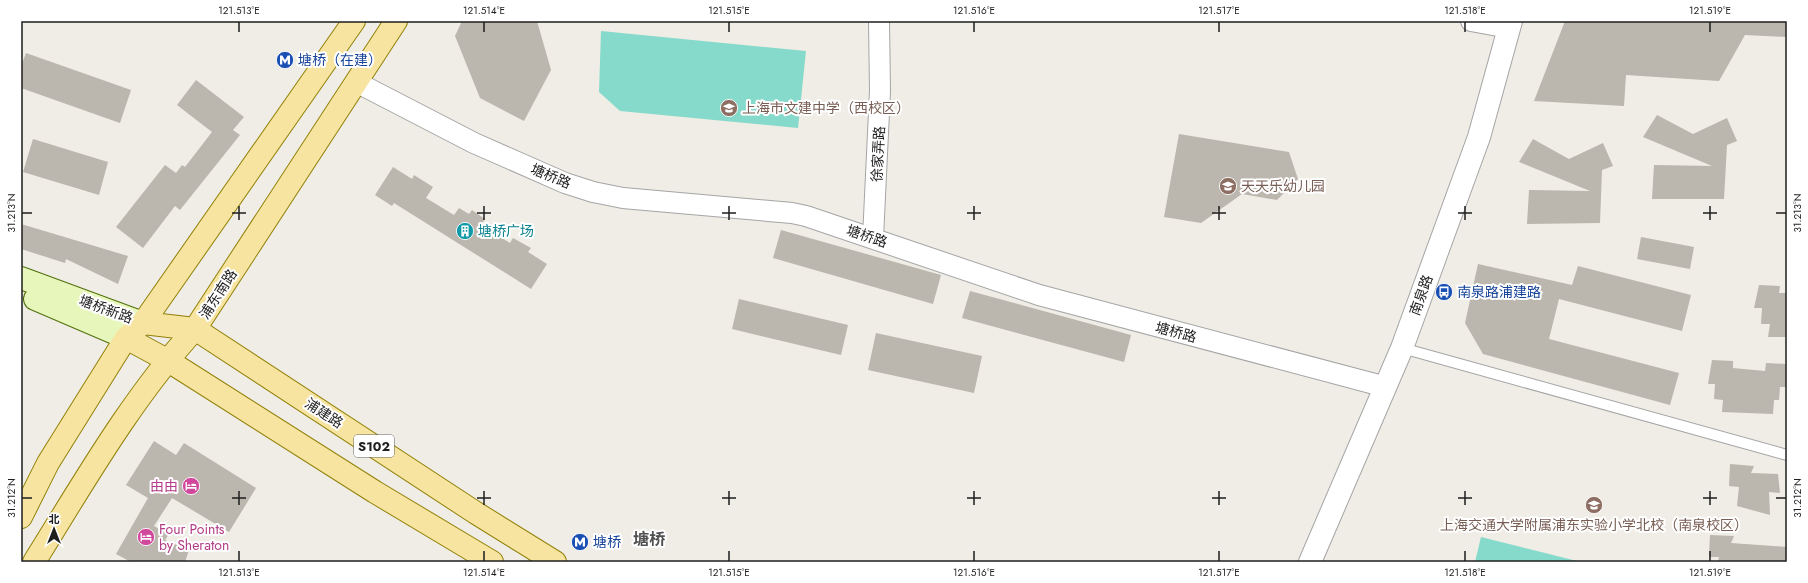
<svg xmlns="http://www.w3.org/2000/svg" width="1808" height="583" viewBox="0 0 1808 583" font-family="Jost,'Noto Sans SC',sans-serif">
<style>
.pitch{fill:#86dacb}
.building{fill:#bbb6ae}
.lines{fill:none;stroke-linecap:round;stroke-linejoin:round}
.service-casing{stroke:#a5a5a5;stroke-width:12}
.minor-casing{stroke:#a5a5a5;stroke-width:22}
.tertiary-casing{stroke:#a5a5a5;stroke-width:24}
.secondary-casing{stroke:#50700a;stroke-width:24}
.primary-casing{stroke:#918007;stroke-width:24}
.service{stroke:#fff;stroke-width:10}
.minor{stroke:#fff;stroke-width:20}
.tertiary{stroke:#fff;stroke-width:22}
.secondary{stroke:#e7f6bb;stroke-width:22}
.primary{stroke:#f7e4a1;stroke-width:22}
.ticks{fill:none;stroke:#1e1e1e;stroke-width:1.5}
.labels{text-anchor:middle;stroke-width:4;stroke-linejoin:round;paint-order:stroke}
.shield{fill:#fff;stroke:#626262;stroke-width:1}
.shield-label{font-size:13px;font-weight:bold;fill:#1e1e1e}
.transit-label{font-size:14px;fill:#164399;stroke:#fff;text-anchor:start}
.education-label{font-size:14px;fill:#785e54;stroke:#fff;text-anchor:start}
.street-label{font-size:14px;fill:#1e1e1e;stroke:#fff}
.culture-label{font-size:14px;fill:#0d838f;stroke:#fff;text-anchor:start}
.hotel-label{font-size:14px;fill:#b23c85;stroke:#fff;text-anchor:end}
.quarter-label{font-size:16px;font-weight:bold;fill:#515151;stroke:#fff}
.neatline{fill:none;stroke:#1e1e1e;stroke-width:1.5}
.ticks-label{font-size:10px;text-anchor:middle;fill:#1e1e1e}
</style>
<rect width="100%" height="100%" fill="#efede5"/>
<g class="pitch">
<path d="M601 31 806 51 798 128 620 111 599 92Z"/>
<path d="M1481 537 1581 562H1475Z"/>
</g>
<g class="building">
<path d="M462 21H537L551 70 524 121 480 98 455 36Z"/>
<path d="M1565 21H1787V37L1745 35 1719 81 1626 75 1624 106 1534 101Z"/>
<path d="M26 53 131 90 120 123 21 88V66Z"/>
<path d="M196 80 244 117 233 130 240 135 180 210 175 206 143 248 116 227 165 165 176 173 182 165 185 167 212 132 177 105Z"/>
<path d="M1657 115 1693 134 1727 118 1737 141 1727 145 1724 199H1652L1654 165 1712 166 1643 137Z"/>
<path d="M1179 134 1289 152 1298 179 1277 200 1242 194 1201 223 1164 217Z"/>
<path d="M33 139 108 162 99 195 23 172Z"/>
<path d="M1533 139 1569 159 1603 143 1613 166 1602 170 1600 223 1527 224 1529 190 1590 191 1519 162Z"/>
<path d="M393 167 412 179 414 175 433 187 426 198 454 215 459 208 469 214 472 210 485 219 481 225 510 243 513 238 531 248 528 252 547 264 531 289 394 203 392 206 375 195Z"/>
<path d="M21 224 128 256 118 284 66 259 65 263 21 249Z"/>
<path d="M781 230 941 275 933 304 773 258Z"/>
<path d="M1641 237 1694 247 1690 269 1637 259Z"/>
<path d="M1478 264 1572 285 1578 266 1691 295 1682 331 1559 299 1549 339 1679 373 1670 405 1483 354 1465 323Z"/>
<path d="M1759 285 1780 286 1779 293H1787V337H1768L1770 324H1761L1762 308H1754Z"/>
<path d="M970 291 1131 335 1124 362 962 318Z"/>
<path d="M739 299 848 325 841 355 732 329Z"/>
<path d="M876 333 982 356 974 393 868 370Z"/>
<path d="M1712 360 1733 361V368L1765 371 1766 363 1787 364V387H1780L1779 400H1774L1773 414 1722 412 1723 400 1714 399 1715 384H1708Z"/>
<path d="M154 441 176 455 184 443 256 488 229 532 172 498 154 526 169 534 165 540 189 550 185 562H131L116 554 148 498 126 485Z"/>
<path d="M1730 464 1754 466 1751 473 1778 474 1780 493 1769 492 1770 515 1737 506 1739 487 1729 486Z"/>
<path d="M1710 535 1734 536 1731 543 1787 547V562H1718L1719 557H1709Z"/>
</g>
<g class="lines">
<defs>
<path id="service" d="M1402 348 1787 455"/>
<g id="minor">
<path d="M1471 21 1509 28"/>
<path d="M356 82 474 143 565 183 593 192 623 198 792 213 806 216 1039 295 1386 387"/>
<path d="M873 238 880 91 879 21"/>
</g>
<path id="tertiary" d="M1310 562 1402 348 1479 137 1511 21"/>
<g id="secondary">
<path d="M21 278 143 323"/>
<path d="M35 299 126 338"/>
</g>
<g id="primary">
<path d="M143 323 195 329 476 513 555 562"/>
<path d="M126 338 167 360 375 492 492 562"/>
<path d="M21 517 48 463 126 338 143 323 354 21"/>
<path d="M34 562C84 482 131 399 195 329L396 21"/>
</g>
</defs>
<use href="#service" class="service-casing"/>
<use href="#minor" class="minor-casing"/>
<use href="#tertiary" class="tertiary-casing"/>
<use href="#secondary" class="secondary-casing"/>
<use href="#primary" class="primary-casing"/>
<use href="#service" class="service"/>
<use href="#minor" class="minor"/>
<use href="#tertiary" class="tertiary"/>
<use href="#secondary" class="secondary"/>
<use href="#primary" class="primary"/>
</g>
<path class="ticks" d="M239 22V32M484 22V32M729 22V32M974 22V32M1219 22V32M1465 22V32M1710 22V32M239 206V220M484 206V220M729 206V220M974 206V220M1219 206V220M1465 206V220M1710 206V220M22 213H32M232 213H246M477 213H491M722 213H736M967 213H981M1212 213H1226M1458 213H1472M1703 213H1717M1776 213H1786M239 491V505M484 491V505M729 491V505M974 491V505M1219 491V505M1465 491V505M1710 491V505M22 498H32M232 498H246M477 498H491M722 498H736M967 498H981M1212 498H1226M1458 498H1472M1703 498H1717M1776 498H1786M239 551V561M484 551V561M729 551V561M974 551V561M1219 551V561M1465 551V561M1710 551V561"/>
<defs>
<symbol id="metro-disc" viewBox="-11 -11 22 22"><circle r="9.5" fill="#1a4fb4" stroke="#fff"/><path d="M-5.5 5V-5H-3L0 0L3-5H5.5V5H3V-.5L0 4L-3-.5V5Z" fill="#fff"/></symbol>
<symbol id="school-disc" viewBox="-11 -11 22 22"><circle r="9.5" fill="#8d6e63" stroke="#fff"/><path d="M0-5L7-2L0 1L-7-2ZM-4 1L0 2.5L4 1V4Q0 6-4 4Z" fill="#fff"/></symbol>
<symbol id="building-disc" viewBox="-11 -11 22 22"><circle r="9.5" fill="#0f9aa8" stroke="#fff"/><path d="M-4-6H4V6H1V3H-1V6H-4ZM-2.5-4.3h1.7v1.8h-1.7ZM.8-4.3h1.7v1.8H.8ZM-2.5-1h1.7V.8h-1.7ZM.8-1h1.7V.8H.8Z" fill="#fff"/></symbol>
<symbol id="bus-disc" viewBox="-11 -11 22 22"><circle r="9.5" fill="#1a4fb4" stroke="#fff"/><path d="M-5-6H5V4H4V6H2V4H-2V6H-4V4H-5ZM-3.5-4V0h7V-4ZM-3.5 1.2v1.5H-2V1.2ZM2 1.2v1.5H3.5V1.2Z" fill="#fff"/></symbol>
<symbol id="hotel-disc" viewBox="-11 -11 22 22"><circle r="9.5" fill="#d1479c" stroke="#fff"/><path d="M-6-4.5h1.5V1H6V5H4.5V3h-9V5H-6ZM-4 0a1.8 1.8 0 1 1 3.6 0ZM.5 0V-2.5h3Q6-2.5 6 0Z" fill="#fff"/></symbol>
</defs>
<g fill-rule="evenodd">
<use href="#metro-disc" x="275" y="50" width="20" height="20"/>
<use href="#school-disc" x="719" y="98" width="20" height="20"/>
<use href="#school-disc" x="1218" y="176" width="20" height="20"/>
<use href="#building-disc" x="455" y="221" width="20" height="20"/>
<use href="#bus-disc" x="1434" y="282" width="20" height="20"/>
<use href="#hotel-disc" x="181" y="476" width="20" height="20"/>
<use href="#school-disc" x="1584" y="495" width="20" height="20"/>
<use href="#hotel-disc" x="136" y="527" width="20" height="20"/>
<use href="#metro-disc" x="570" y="532" width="20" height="20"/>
</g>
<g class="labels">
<rect class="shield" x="354" y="435" width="40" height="22" rx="3"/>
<g class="shield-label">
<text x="374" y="451">S102</text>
</g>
<g class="transit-label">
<text x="298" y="65">塘桥（在建）</text>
<text x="1457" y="297">南泉路浦建路</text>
<text x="593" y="547">塘桥</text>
</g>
<g class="education-label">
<text x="742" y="113">上海市文建中学（西校区）</text>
<text x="1241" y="191">天天乐幼儿园</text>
<text x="1594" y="530" text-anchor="middle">上海交通大学附属浦东实验小学北校（南泉校区）</text>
</g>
<g class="street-label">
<text transform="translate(878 154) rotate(-87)" y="5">徐家弄路</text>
<text transform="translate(551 176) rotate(23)" y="5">塘桥路</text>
<text transform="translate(867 236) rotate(19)" y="5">塘桥路</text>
<text transform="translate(218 294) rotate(-57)" y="5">浦东南路</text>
<text transform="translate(1421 295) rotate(-70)" y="5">南泉路</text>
<text transform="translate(106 309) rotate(20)" y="5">塘桥新路</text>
<text transform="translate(1176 332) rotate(15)" y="5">塘桥路</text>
<text transform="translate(324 413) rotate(33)" y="5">浦建路</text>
</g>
<g class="culture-label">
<text x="478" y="236">塘桥广场</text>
</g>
<g class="hotel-label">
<text x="178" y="491">由由</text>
<text x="159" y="534" text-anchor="start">Four Points<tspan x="159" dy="16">by Sheraton</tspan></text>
</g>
<g class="quarter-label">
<text x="649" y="545">塘桥</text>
</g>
</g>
<rect width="1808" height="583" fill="none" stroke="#ffffff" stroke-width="44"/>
<g transform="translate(54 529)" stroke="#ffffff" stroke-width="3" paint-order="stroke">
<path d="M0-3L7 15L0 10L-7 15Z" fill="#1e1e1e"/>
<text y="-6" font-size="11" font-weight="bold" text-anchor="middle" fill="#1e1e1e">北</text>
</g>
<rect x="22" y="22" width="1764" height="539" class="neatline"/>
<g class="ticks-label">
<text x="239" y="14">121.513°E</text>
<text x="484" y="14">121.514°E</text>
<text x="729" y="14">121.515°E</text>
<text x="974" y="14">121.516°E</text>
<text x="1219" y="14">121.517°E</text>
<text x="1465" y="14">121.518°E</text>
<text x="1710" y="14">121.519°E</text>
<text transform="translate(11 213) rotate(-90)" y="4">31.213°N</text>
<text transform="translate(1797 213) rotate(-90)" y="4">31.213°N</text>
<text transform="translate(11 498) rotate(-90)" y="4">31.212°N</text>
<text transform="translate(1797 498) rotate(-90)" y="4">31.212°N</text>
<text x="239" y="576">121.513°E</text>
<text x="484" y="576">121.514°E</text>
<text x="729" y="576">121.515°E</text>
<text x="974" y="576">121.516°E</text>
<text x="1219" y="576">121.517°E</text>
<text x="1465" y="576">121.518°E</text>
<text x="1710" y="576">121.519°E</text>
</g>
</svg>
